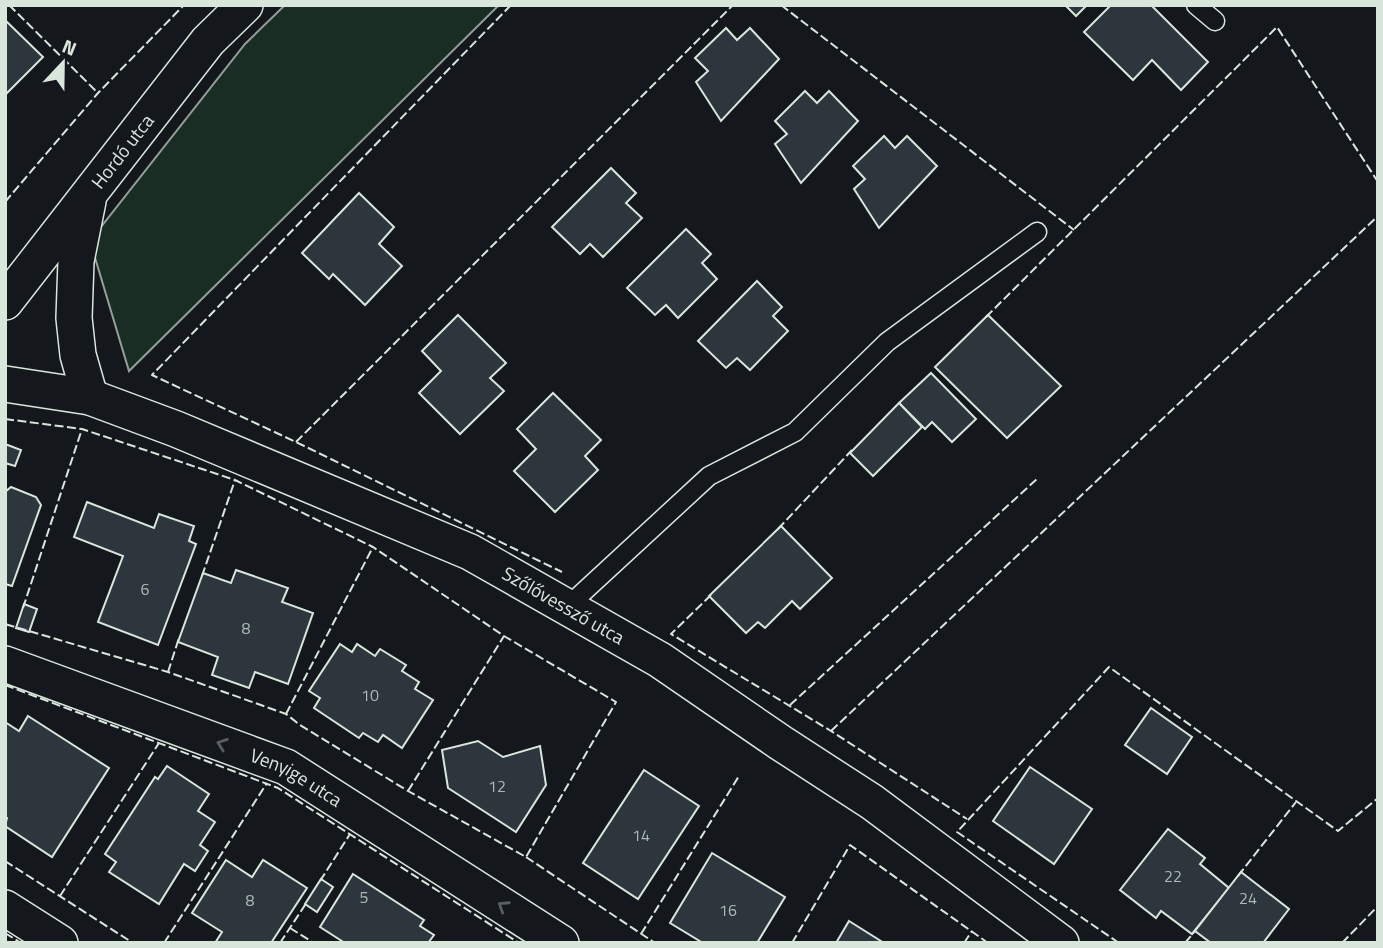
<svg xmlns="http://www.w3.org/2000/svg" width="1383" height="948" viewBox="0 0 1383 948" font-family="'Titillium Web',sans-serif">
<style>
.green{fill:#1a2d24;stroke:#939e99;stroke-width:2}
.building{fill:#2c363c;stroke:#d8e6dc;stroke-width:2}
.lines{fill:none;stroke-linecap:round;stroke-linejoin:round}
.lane-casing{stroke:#d8e6dc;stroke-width:21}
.street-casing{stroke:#d8e6dc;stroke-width:38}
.lane{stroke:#14181c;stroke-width:18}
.street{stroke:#14181c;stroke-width:35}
.fence{stroke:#d8e6dc;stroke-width:2;stroke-dasharray:9 3.5;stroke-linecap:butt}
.oneway{stroke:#59605f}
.labels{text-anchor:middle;stroke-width:5;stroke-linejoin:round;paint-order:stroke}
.number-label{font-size:16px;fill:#adbab4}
.street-label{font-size:19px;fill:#d8e6dc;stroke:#14181c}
</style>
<rect width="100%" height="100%" fill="#14181c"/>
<path class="green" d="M285 5H499L129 371 90 241 245 44Z"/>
<g class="building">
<path d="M1065 5H1087L1076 16Z"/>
<path d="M1111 5H1151L1208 62 1181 90 1152 60 1133 80 1084 32Z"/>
<path d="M5 20 43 57 5 95Z"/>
<path d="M726 28 737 40 750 28 779 59 721 121 696 82 708 71 695 58Z"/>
<path d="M805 91 817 103 829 91 858 121 801 183 775 144 787 134 775 121Z"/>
<path d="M884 136 895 148 907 136 937 166 879 228 854 189 865 179 853 166Z"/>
<path d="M611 168 636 193 626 203 642 218 603 257 590 244 580 254 552 227Z"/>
<path d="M359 193 394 227 379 244 402 266 365 305 333 274 329 279 302 253Z"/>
<path d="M686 229 711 254 702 263 717 279 678 318 666 305 655 315 627 288Z"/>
<path d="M757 281 782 307 773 316 788 331 750 370 737 358 726 368 698 341Z"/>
<path d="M458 315 506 363 490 378 504 391 460 434 419 393 441 371 422 351Z"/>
<path d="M988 315 1061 386 1007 438 935 367Z"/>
<path d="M931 373 976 419 952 442 932 422 925 429 899 403Z"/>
<path d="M553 393 601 440 585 456 598 470 555 512 514 471 536 449 517 429Z"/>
<path d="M899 403 922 427 873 476 850 453Z"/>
<path d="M5 444 21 450 15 466 5 463Z"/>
<path d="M11 487 36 497 41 505 12 586 5 584V492Z"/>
<path d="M87 502 154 528 159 514 194 526 189 541 196 544 158 645 98 622 123 556 74 537Z"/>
<path d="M781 526 832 578 800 609 792 601 765 628 758 622 746 633 709 596Z"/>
<path d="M236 570 288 588 282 602 313 613 288 684 255 672 249 688 212 675 218 657 178 642 203 573 231 583Z"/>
<path d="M24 604 37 609 29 632 16 628Z"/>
<path d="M340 644 352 652 357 644 375 656 380 649 406 665 402 671 419 682 415 689 433 700 402 748 383 735 378 742 363 733 359 738 314 708 320 698 309 691Z"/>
<path d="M1151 708 1192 737 1167 774 1125 745Z"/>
<path d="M28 716 109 768 52 857 5 826 7 818 5 817V722L19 731Z"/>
<path d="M478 741 503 757 540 746 546 785 516 832 448 788 442 750Z"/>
<path d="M167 766 209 794 198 811 215 822 200 845 208 851 195 871 184 864 159 904 109 872 116 862 105 854 155 777 158 779Z"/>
<path d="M1030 767 1092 809 1054 864 993 821Z"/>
<path d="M644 770 699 806 638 899 583 863Z"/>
<path d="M1168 829 1205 858 1200 864 1229 888 1192 934 1161 911 1156 918 1120 890Z"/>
<path d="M712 853 785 897 757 943H703L670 923Z"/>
<path d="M226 860 252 877 263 860 307 888 271 943H215L222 932 192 913Z"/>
<path d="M1241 872 1289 909 1263 943H1211L1195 931Z"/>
<path d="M353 874 424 920 420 926 434 935 428 943H345L320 927Z"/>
<path d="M321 879 333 887 317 912 305 904Z"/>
<path d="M849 921 884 943H836Z"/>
</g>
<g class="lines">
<defs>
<g id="lane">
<path d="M1196 5 1215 21"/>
<path d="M567 607 709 476 795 432 887 342 1037 232"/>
</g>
<g id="street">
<path d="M88 201 76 261 74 318 78 355 90 397"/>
<path id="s1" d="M5 302 208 41 245 5"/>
<path id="s2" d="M5 384 90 397 176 429 470 552 660 660 781 743 872 802 1061 943"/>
<path id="s3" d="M5 664 286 767 561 943"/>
<path d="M5 908 60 943"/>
</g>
</defs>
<use href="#lane" class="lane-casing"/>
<use href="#street" class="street-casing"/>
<use href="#lane" class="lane"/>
<use href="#street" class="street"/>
<g class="fence">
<path d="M9 5 98 93"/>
<path d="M511 5 152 375 296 442 562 572"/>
<path d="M781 5 1074 230"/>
<path d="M5 202 98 93 184 5"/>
<path d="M986 317 1277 27 1378 182"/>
<path d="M5 419 82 429 235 480 373 547 504 636 616 702 526 857 408 791 300 725 286 714 168 672 5 624"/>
<path d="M296 442 733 5"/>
<path d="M778 529 852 450"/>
<path d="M202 576 235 480"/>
<path d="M711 595 671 634 831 731 967 819"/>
<path d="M23 608 82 429"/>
<path d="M168 672 179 638"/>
<path d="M5 685 278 788 519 943"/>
<path d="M790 705 1038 478"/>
<path d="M286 714 373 547"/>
<path d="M831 731 1378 216"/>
<path d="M408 791 504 636"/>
<path d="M526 857 655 943"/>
<path d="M5 861 133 943"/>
<path d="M1238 876 1296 802"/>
<path d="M320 881 350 834"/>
<path d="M60 896 159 743"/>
<path d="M290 928 314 943"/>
<path d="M5 933 21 943"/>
<path d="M641 934 739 776"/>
<path d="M164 943 267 783"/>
<path d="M280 943 307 902"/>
<path d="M792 943 850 845 988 943"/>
<path d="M964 943 972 931"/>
<path d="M1119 943 957 832 1109 667 1338 831 1378 798"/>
<path d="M1185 943 1195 931"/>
<path d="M1342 943 1378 906"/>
</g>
</g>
<defs><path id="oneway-chevron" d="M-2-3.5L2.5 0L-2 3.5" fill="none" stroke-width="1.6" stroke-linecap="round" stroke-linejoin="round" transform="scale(1.75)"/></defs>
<g class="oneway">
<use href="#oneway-chevron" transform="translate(222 744) rotate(-160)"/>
<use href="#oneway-chevron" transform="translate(503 906) rotate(-147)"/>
</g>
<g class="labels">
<g class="number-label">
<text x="145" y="595">6</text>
<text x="246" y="634">8</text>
<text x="370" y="701">10</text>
<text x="497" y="792">12</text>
<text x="641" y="841">14</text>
<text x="1173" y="882">22</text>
<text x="364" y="903">5</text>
<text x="1248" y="904">24</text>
<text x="250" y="906">8</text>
<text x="728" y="916">16</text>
</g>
<g class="street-label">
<text dy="7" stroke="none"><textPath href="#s1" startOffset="191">Hordó utca</textPath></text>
<text dy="7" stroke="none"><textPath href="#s2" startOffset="604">Szőlővessző utca</textPath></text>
<text dy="7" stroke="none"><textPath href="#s3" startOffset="313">Venyige utca</textPath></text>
</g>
</g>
<rect width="1383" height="948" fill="none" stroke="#d8e6dc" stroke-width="14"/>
<g transform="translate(63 63) rotate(22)" stroke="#14181c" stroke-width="5" paint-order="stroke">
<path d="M0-5L12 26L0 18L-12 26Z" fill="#d8e6dc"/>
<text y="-10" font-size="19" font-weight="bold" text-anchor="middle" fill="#d8e6dc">N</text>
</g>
</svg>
